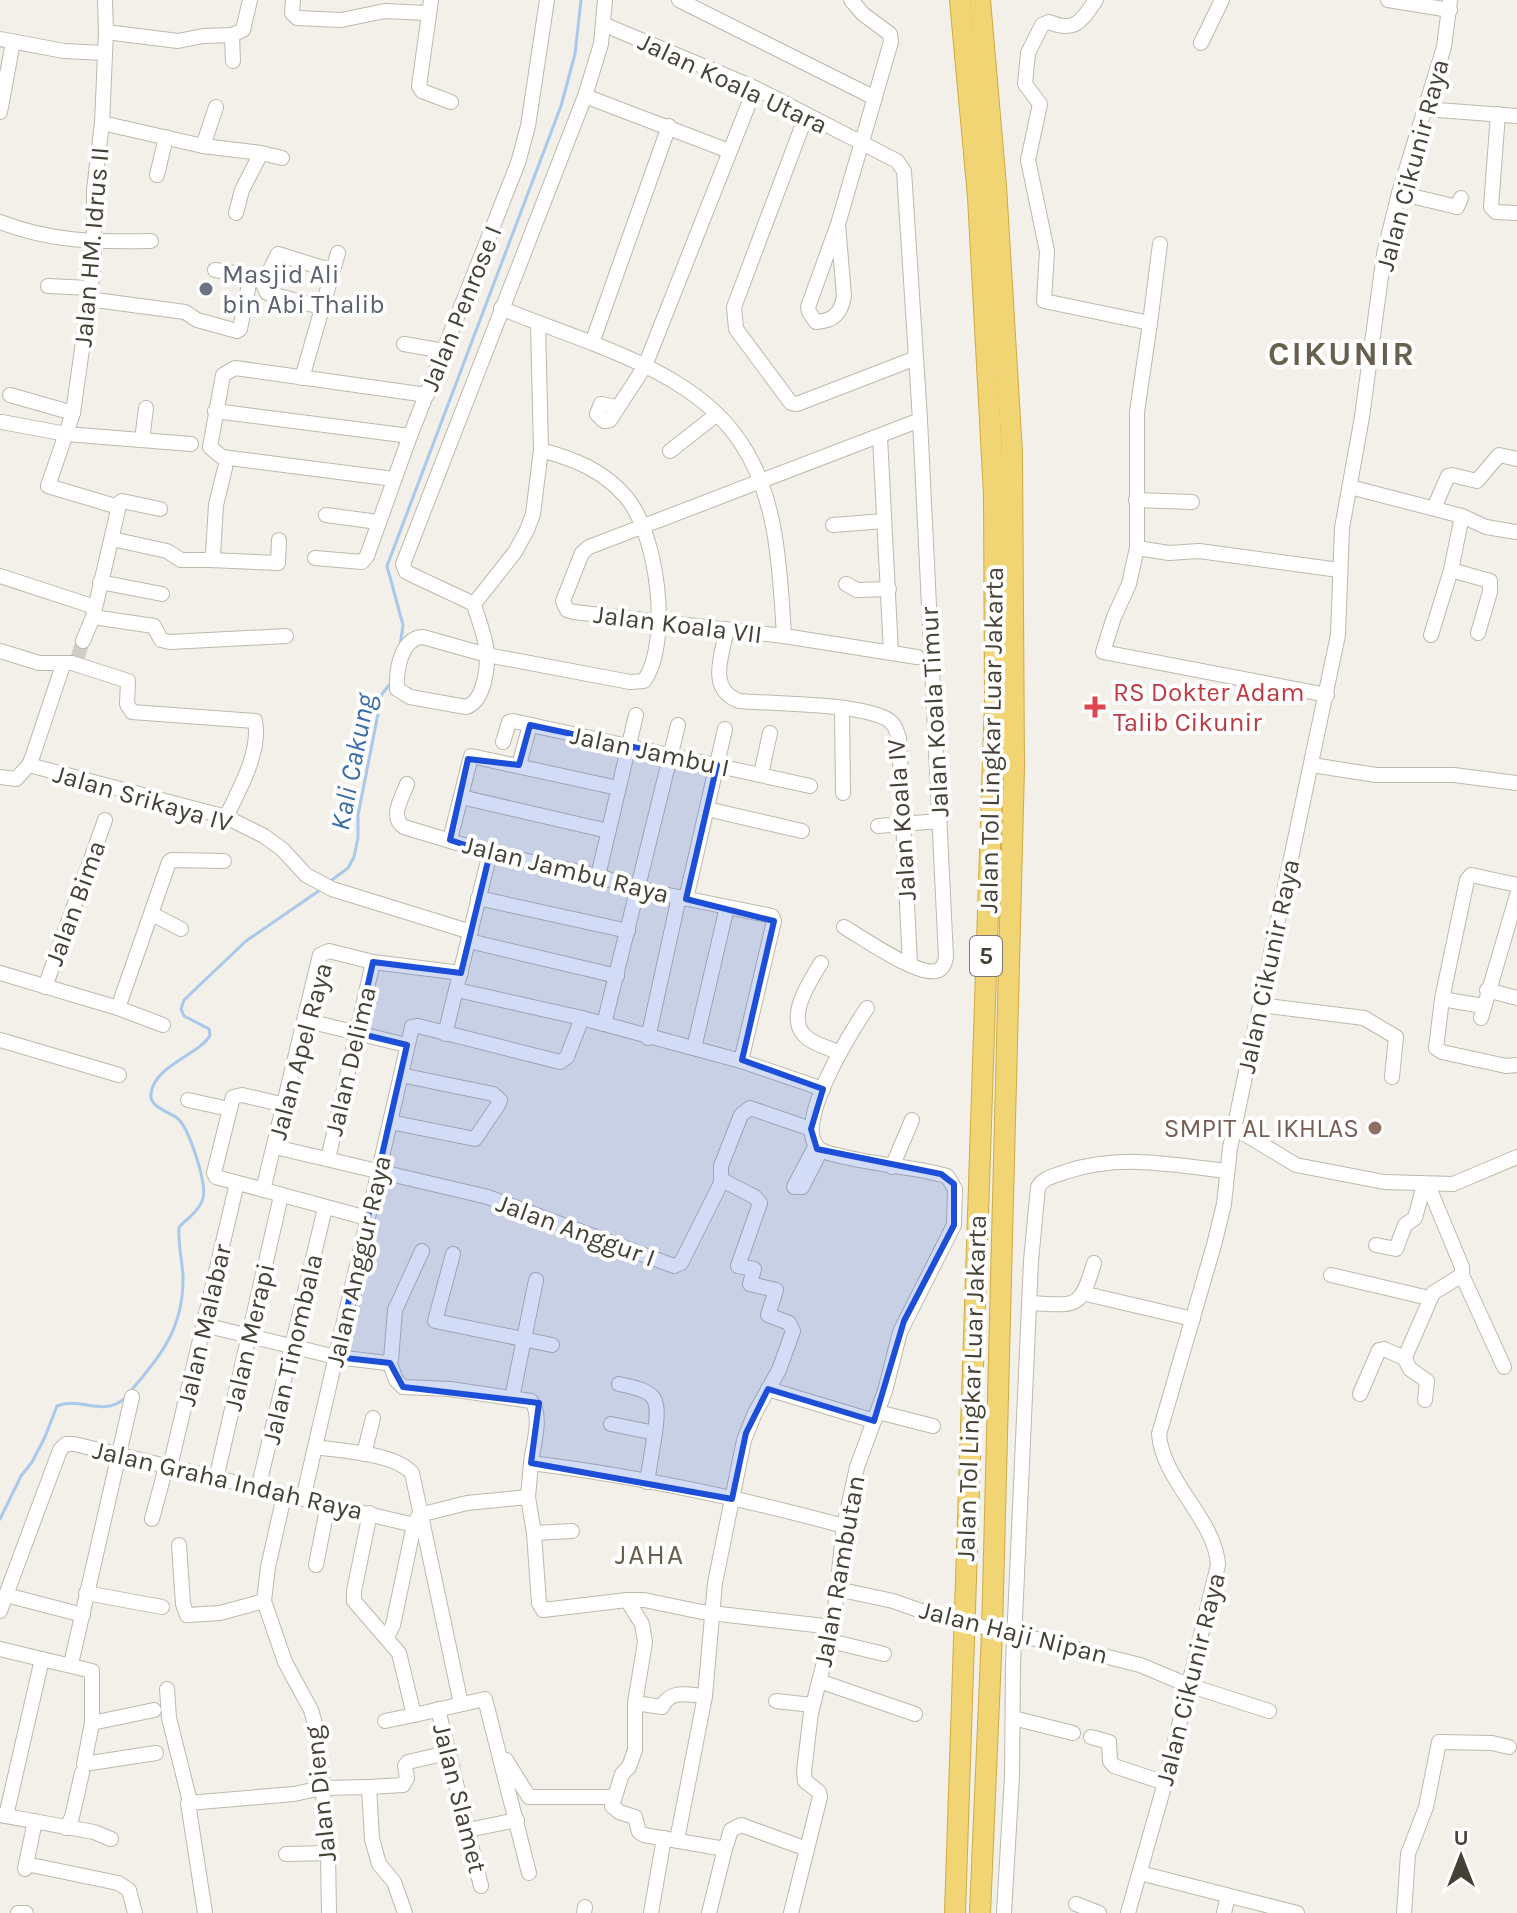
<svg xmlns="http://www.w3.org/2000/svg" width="1517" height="1913" viewBox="0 0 1517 1913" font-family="Karla,sans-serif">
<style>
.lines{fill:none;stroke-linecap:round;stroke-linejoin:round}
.stream{stroke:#a9c8ea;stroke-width:3}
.minor-tunnel{stroke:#cfcdc5;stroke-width:14;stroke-dasharray:14 7;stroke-linecap:butt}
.minor-casing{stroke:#bdb9ab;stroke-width:16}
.highway-casing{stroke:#cfab44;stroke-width:22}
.minor{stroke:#fff;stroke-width:14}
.highway{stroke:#f1d574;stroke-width:20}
.minor-bridge-casing{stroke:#bdb9ab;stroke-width:16;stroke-linecap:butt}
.minor-bridge{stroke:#fff;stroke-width:14}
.marked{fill:#1d4ed8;fill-opacity:0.2;stroke:#1d4ed8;stroke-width:6;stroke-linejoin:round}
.worship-dot{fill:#6b7280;stroke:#fff;stroke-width:3}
.health-dot{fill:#e0444e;stroke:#fff;stroke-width:3}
.education-dot{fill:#8d6e63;stroke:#fff;stroke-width:3}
.labels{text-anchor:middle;stroke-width:8;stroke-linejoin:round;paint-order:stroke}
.shield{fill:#fff;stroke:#7d7a73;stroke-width:2}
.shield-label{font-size:24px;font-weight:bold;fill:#454137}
.street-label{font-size:26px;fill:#454137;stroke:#fff}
.worship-label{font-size:26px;fill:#5b616d;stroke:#fff;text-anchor:start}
.health-label{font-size:26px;fill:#be3a42;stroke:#fff;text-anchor:start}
.education-label{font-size:26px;fill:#785e54;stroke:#fff;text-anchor:end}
.water-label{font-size:28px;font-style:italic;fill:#3a6da7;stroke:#fff}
.neighbourhood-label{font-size:28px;letter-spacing:2px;fill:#67604f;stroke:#fff}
.district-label{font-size:34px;font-weight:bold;letter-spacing:2px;fill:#67604f;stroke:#fff}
</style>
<rect width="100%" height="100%" fill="#f2f0e8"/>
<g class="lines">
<g class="stream">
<path d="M400 646 403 625 387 566 561 106 575 54 581 0"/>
<path d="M328 883 348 868 354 857 358 838V815L382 694 390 684"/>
<path d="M130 1392C161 1355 184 1328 183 1276 182 1260 178 1244 179 1227 187 1219 200 1210 203 1198 207 1184 189 1127 177 1118 169 1112 149 1107 151 1094 154 1065 201 1054 210 1035L209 1029 184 1016 181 1009 184 1000 246 941 323 888"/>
<path d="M0 1519 21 1476 32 1462 45 1437 57 1406C80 1396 103 1418 125 1398"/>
</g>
<path class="minor-tunnel" d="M77 659 83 641"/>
<defs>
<g id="minor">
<path d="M293 0 292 13 297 18 341 20 385 11 427 13"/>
<path d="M431 0 419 86 422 91 451 102"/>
<path d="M679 0 875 98"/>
<path d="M1096 0C1081 21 1076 33 1049 22L1042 25 1028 53 1025 84 1040 104 1028 160 1047 251 1044 301 1150 323 1137 412V548L1129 584 1114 617 1103 652 1327 695"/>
<path d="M1388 0 1450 10"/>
<path d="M605 25 755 88 897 161 904 171 920 420 946 957C945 964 943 969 936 971 917 976 863 938 844 927"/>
<path d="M106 32 178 41 203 36 232 35 243 30 250 0"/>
<path d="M232 35 233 61"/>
<path d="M0 39 64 51 104 53"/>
<path d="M1201 43 1222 0"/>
<path d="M585 96 729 151"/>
<path d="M1425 109 1517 116"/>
<path d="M0 112 13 42"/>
<path d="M1498 114 1491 207 1496 212 1517 213"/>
<path d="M806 116 734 307 736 329 791 403 797 404 916 358"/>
<path d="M102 123 203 146 261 153 282 158"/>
<path d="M203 146 216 107"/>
<path d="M157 175 166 137"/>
<path d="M1399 193 1457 207 1461 198"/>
<path d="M236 213 242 190 261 153"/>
<path d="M0 222C52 242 96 242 151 241"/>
<path d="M838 224 844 296C841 313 834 321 816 322L809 312 808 307 838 224 891 42 890 34 863 14 851 0"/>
<path d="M48 286 90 288"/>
<path d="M88 299 185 312 197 320 237 331 240 329 250 279 242 274 215 270"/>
<path d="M321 307 267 293 263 284 278 254 333 271"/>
<path d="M501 308C531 321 562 331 592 343 646 364 708 392 741 443 778 498 780 572 784 636"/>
<path d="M1150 323 1160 244"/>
<path d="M592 343 669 126"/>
<path d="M404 344 444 351"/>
<path d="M302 378 338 253"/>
<path d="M10 395 73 413"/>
<path d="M215 411 410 436"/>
<path d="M614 411 612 406 601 404 597 414 604 421 610 420 645 366 755 88"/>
<path d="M2 422 66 434 191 444"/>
<path d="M880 437 891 653"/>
<path d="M142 440 146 408"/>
<path d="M541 450C574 459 603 470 626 497 657 533 672 641 644 681L630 682 487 655 423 637C401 638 396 670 397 689L410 697 466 707C483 702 487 673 487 656 487 639 478 620 474 604L406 572 403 564 585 96 601 44 605 0"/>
<path d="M670 451 716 415"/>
<path d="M394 479 222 457 210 447 223 375 235 368 427 395"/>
<path d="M1350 487 1462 516 1486 527 1517 532"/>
<path d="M1136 500 1192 502"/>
<path d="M115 506 122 501 160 509"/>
<path d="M1434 508 1448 476 1452 475 1477 481 1499 455 1517 459"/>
<path d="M326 515 378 522"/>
<path d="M833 525 884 521"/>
<path d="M112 539 167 551 181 560H210L213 554 216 505 225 468"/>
<path d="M1137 548 1169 553 1199 551 1339 570"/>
<path d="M315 558 362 562 367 556 410 436 518 163 528 126 547 0"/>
<path d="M210 560 278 563 279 540"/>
<path d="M1451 570 1490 581V592L1478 633"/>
<path d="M0 576 95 607"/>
<path d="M100 582 162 594"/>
<path d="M846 584 857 590 889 589"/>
<path d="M474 604 515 552 527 530 533 514 541 450 538 324"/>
<path d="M93 617 154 626 161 640 170 642 286 636"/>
<path d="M727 629C722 655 707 689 739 701 777 704 853 703 885 718 894 722 896 729 899 738L910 965"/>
<path d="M1431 635 1451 570 1462 516"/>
<path d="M83 641 93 617 118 510 115 506 48 486 73 413 94 264V190L102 123 106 32 105 0"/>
<path d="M0 651 39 663H70"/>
<path d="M917 657 784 636 574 612 567 610 563 601 582 553 589 547 920 420"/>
<path d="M72 663 128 681 127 704 132 712 255 721C261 752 239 790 226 817"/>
<path d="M842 708 843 793"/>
<path d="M503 742 509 722 513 721 810 786"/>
<path d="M29 765 226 817 264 836 282 849 306 875 332 889 471 932"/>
<path d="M519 765 530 725"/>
<path d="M1312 765 1376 775H1454L1517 783"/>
<path d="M761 774 770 733"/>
<path d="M0 777 16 779 29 765 33 755 63 665"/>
<path d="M407 784C402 798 389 817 404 827L490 853 598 876 639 889 772 916 774 921 741 1061"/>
<path d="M461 797 608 831"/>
<path d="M707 809 802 831"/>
<path d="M878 826 939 821"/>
<path d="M450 840 471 756 618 788"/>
<path d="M598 876 636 715"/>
<path d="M478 898 628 931"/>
<path d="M686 899 725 729"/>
<path d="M152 914 181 929"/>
<path d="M469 941 617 976"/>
<path d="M821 963C811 980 786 1015 804 1035 811 1043 828 1048 838 1052"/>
<path d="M0 973 118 1008 163 1025"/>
<path d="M45 987 105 820"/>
<path d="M457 990 582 1018 741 1061 823 1089"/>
<path d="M1487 990 1517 998"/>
<path d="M1442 999 1436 1048 1442 1052 1506 1066 1517 1065"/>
<path d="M1260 1005 1364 1018 1396 1037 1392 1077"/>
<path d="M1483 1006 1442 999 1467 880 1471 875 1517 885"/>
<path d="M118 1008 169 862 172 860 224 861"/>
<path d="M1481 1018 1517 895"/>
<path d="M304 1020 406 1045"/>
<path d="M604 1024 678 725"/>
<path d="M445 1034 490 853"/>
<path d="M648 1038 679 897"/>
<path d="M0 1040 119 1075"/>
<path d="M694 1048 727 907"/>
<path d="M188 1100 229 1109"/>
<path d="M285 1105 242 1095 233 1097 214 1173 216 1177 367 1218"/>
<path d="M390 1122 475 1139 498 1105 500 1100 493 1094 401 1075"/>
<path d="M1235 1128 1296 1165 1384 1182 1453 1184 1517 1157"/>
<path d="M816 1145 794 1187H802L821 1150"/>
<path d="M275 1147 488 1197 674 1266 681 1263 721 1183V1166L741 1115 750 1108 811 1129"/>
<path d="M328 1159 373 962"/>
<path d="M892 1167 912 1120"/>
<path d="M1428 1185 1462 1267V1275L1504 1367"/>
<path d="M263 1190 320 955 329 951 373 962 461 973"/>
<path d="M1376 1245 1396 1249 1405 1225 1415 1218 1424 1185"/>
<path d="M453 1254 435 1321 552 1345"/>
<path d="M1331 1275 1429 1298"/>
<path d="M1086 1294 1193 1319"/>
<path d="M1029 1303C1076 1305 1080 1311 1094 1263"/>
<path d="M204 1325 336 1357 387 1363 391 1360 395 1310 422 1251"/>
<path d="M1404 1357 1410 1369 1427 1381 1425 1400"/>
<path d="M389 1361 396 1380 403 1387 450 1389 531 1401C543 1415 533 1445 531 1463 636 1476 741 1498 844 1526"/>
<path d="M619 1384C656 1392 660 1395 655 1433"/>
<path d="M768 1389 874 1421"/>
<path d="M1360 1394 1379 1350 1384 1349 1402 1357 1406 1355 1433 1293 1462 1275"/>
<path d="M512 1398 536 1280"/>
<path d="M878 1412 933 1426"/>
<path d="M611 1424 655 1433 647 1482"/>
<path d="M315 1447C342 1451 394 1453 412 1473L461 1704"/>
<path d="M364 1454 373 1418"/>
<path d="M531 1463 528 1497 534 1533 539 1603 543 1610 627 1600H644L702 1612 833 1627"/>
<path d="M170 1467 237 1183"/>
<path d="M216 1479 281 1196"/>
<path d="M258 1489 325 1208"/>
<path d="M284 1496 268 1567 264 1601 285 1662 311 1710 318 1734 328 1853 329 1913"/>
<path d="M303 1499 412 1027 418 1026 560 1062 567 1057 582 1018"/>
<path d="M370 1513 354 1591V1601L399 1653 414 1715 485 1699 529 1873"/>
<path d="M419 1515 467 1503 528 1497"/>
<path d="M152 1519 166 1467"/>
<path d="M534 1533 572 1531"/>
<path d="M179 1545 183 1604 187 1615 220 1613 264 1601"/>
<path d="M316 1565 328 1504"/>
<path d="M837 1589 893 1601 944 1619"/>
<path d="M86 1593 162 1607"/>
<path d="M6 1595 83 1615"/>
<path d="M627 1600 642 1624 645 1642 635 1703V1750L629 1767 622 1774 612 1806 619 1812 635 1817 639 1832 644 1835 725 1849 709 1913"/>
<path d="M0 1611 60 1450 66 1444H74L414 1525 419 1515"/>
<path d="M1008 1632 1140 1665 1188 1685 1269 1711"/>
<path d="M387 1637 393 1625 414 1525"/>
<path d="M830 1641 884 1654"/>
<path d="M0 1649 92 1671V1723L84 1764 156 1753"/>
<path d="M71 1664 132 1397"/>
<path d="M819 1681 915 1714"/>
<path d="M167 1689 169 1718 190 1802"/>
<path d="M776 1701 812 1705"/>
<path d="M635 1703 662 1707C670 1689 688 1695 705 1696"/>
<path d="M438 1709 481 1886"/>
<path d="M1013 1718 1073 1733"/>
<path d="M385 1721 414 1715"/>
<path d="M92 1723 154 1710"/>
<path d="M1091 1737 1109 1742 1110 1761 1114 1766 1165 1783"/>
<path d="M506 1760 529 1797H613"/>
<path d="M369 1787 403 1785 407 1778 405 1766 408 1762 447 1753"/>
<path d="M0 1815 94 1832 111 1839"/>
<path d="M6 1816 42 1659"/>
<path d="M66 1828 72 1817 82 1773"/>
<path d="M468 1830 517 1820"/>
<path d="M677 1840 705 1696 715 1583 744 1440 755 1413 779 1370 793 1331 789 1323 768 1315 776 1290 750 1284 754 1269 738 1266 760 1203 755 1197 722 1180"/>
<path d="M725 1849 731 1830 741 1825 807 1849"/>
<path d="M286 1854 328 1853"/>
<path d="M26 1864 118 1883 129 1890 135 1913"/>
<path d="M25 1869 35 1821"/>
<path d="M1140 1873 1297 1913"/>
<path d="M1076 1904 1099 1913"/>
<path d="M18 1913H26"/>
<path d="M205 1913 188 1803 294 1794 322 1788 369 1787 372 1839 379 1864 394 1882 405 1913"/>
<path d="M584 1913 585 1907"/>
<path d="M651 1913 664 1838"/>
<path d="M791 1913 820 1797 819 1792 805 1781 804 1771 811 1713 833 1627 844 1526 857 1467 885 1391 900 1332 954 1225 955 1189 947 1176C915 1167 878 1165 845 1157 838 1155 828 1154 821 1150 788 1131 853 1029 867 1008"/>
<path d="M1004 1913 1012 1776 1013 1664 1031 1261 1038 1187C1044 1177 1055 1176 1065 1172 1118 1154 1171 1164 1226 1171"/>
<path d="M1128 1913 1165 1783 1218 1565C1216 1521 1162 1480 1159 1434L1214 1245 1224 1204 1230 1148 1338 635 1342 528 1362 417 1384 254 1399 193 1444 47 1450 0"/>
<path d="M1224 1913 1228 1896"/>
<path d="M1404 1913 1408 1854 1426 1807 1439 1742 1492 1743 1509 1747"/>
</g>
<g id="highway">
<path d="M955 1913 995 699 994 495 978 197 960 0"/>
<path d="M980 1913 992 1632 1014 767 1012 453 996 186 980 0"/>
</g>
</defs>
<use href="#minor" class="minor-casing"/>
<use href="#highway" class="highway-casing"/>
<use href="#minor" class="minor"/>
<use href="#highway" class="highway"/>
<defs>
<path id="minor-bridge" d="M944 1619 1008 1632"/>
</defs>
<use href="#minor-bridge" class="minor-bridge-casing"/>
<use href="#minor-bridge" class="minor-bridge"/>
</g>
<path class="marked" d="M530 725 717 765 686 899 774 921 742 1060 823 1089 811 1129 817 1149 941 1174 954 1184V1225L904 1321 874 1421 768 1389 746 1433 732 1499 531 1463 539 1403 403 1387 390 1363 336 1357 407 1045 357 1033 373 962 461 973 490 853 450 840 468 759 519 765Z"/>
<circle class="worship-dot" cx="206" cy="289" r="8"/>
<path class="health-dot" d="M1091 695h8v8h8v8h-8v8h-8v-8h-8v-8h8z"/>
<circle class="education-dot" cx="1375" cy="1128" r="8"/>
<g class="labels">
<rect class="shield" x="970" y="936" width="32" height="40" rx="6"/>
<g class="shield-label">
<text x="986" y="964">5</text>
</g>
<g class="street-label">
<text transform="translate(733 83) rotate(25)" y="9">Jalan Koala Utara</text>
<text transform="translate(1412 165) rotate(-75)" y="9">Jalan Cikunir Raya</text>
<text transform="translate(91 247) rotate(-85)" y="9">Jalan HM. Idrus II</text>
<text transform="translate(461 308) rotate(-68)" y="9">Jalan Penrose I</text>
<text transform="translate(678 624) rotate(7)" y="9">Jalan Koala VII</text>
<text transform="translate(934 712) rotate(-93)" y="9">Jalan Koala Timur</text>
<text transform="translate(991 740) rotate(-89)" y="9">Jalan Tol Lingkar Luar Jakarta</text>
<text transform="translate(650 751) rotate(12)" y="9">Jalan Jambu I</text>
<text transform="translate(143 798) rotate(16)" y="9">Jalan Srikaya IV</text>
<text transform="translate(901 820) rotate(-94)" y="9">Jalan Koala IV</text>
<text transform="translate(566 869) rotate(14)" y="9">Jalan Jambu Raya</text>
<text transform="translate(75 903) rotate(-70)" y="9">Jalan Bima</text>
<text transform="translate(1268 966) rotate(-78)" y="9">Jalan Cikunir Raya</text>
<text transform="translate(300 1051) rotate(-75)" y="9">Jalan Apel Raya</text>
<text transform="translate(350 1061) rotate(-77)" y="9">Jalan Delima</text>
<text transform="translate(576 1230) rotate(20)" y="9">Jalan Anggur I</text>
<text transform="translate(358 1261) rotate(-77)" y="9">Jalan Anggur Raya</text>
<text transform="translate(204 1325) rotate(-77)" y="9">Jalan Malabar</text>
<text transform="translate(249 1337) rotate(-77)" y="9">Jalan Merapi</text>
<text transform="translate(292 1349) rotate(-77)" y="9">Jalan Tinombala</text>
<text transform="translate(971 1388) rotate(-88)" y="9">Jalan Tol Lingkar Luar Jakarta</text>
<text transform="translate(228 1480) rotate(13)" y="9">Jalan Graha Indah Raya</text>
<text transform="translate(839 1571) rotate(-80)" y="9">Jalan Rambutan</text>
<text transform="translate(1014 1632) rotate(14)" y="9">Jalan Haji Nipan</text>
<text transform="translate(1190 1679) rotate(-76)" y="9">Jalan Cikunir Raya</text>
<text transform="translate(320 1794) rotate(-96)" y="9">Jalan Dieng</text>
<text transform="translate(460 1798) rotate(76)" y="9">Jalan Slamet</text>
</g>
<g class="worship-label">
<text x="222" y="283">Masjid Ali<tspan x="222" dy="30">bin Abi Thalib</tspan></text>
</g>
<g class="health-label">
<text x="1113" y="701">RS Dokter Adam<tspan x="1113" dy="30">Talib Cikunir</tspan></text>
</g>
<g class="education-label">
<text x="1359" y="1137">SMPIT AL IKHLAS</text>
</g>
<g class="water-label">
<text transform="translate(352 762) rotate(-79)" y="10">Kali Cakung</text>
</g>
<g class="neighbourhood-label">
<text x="650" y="1564">JAHA</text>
</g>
<g class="district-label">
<text x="1342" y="365">CIKUNIR</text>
</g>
</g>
<g transform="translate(1461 1857)" stroke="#ffffff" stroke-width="6" paint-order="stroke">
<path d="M0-6L14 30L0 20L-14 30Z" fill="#454137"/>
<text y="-12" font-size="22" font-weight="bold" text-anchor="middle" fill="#454137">U</text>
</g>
</svg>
